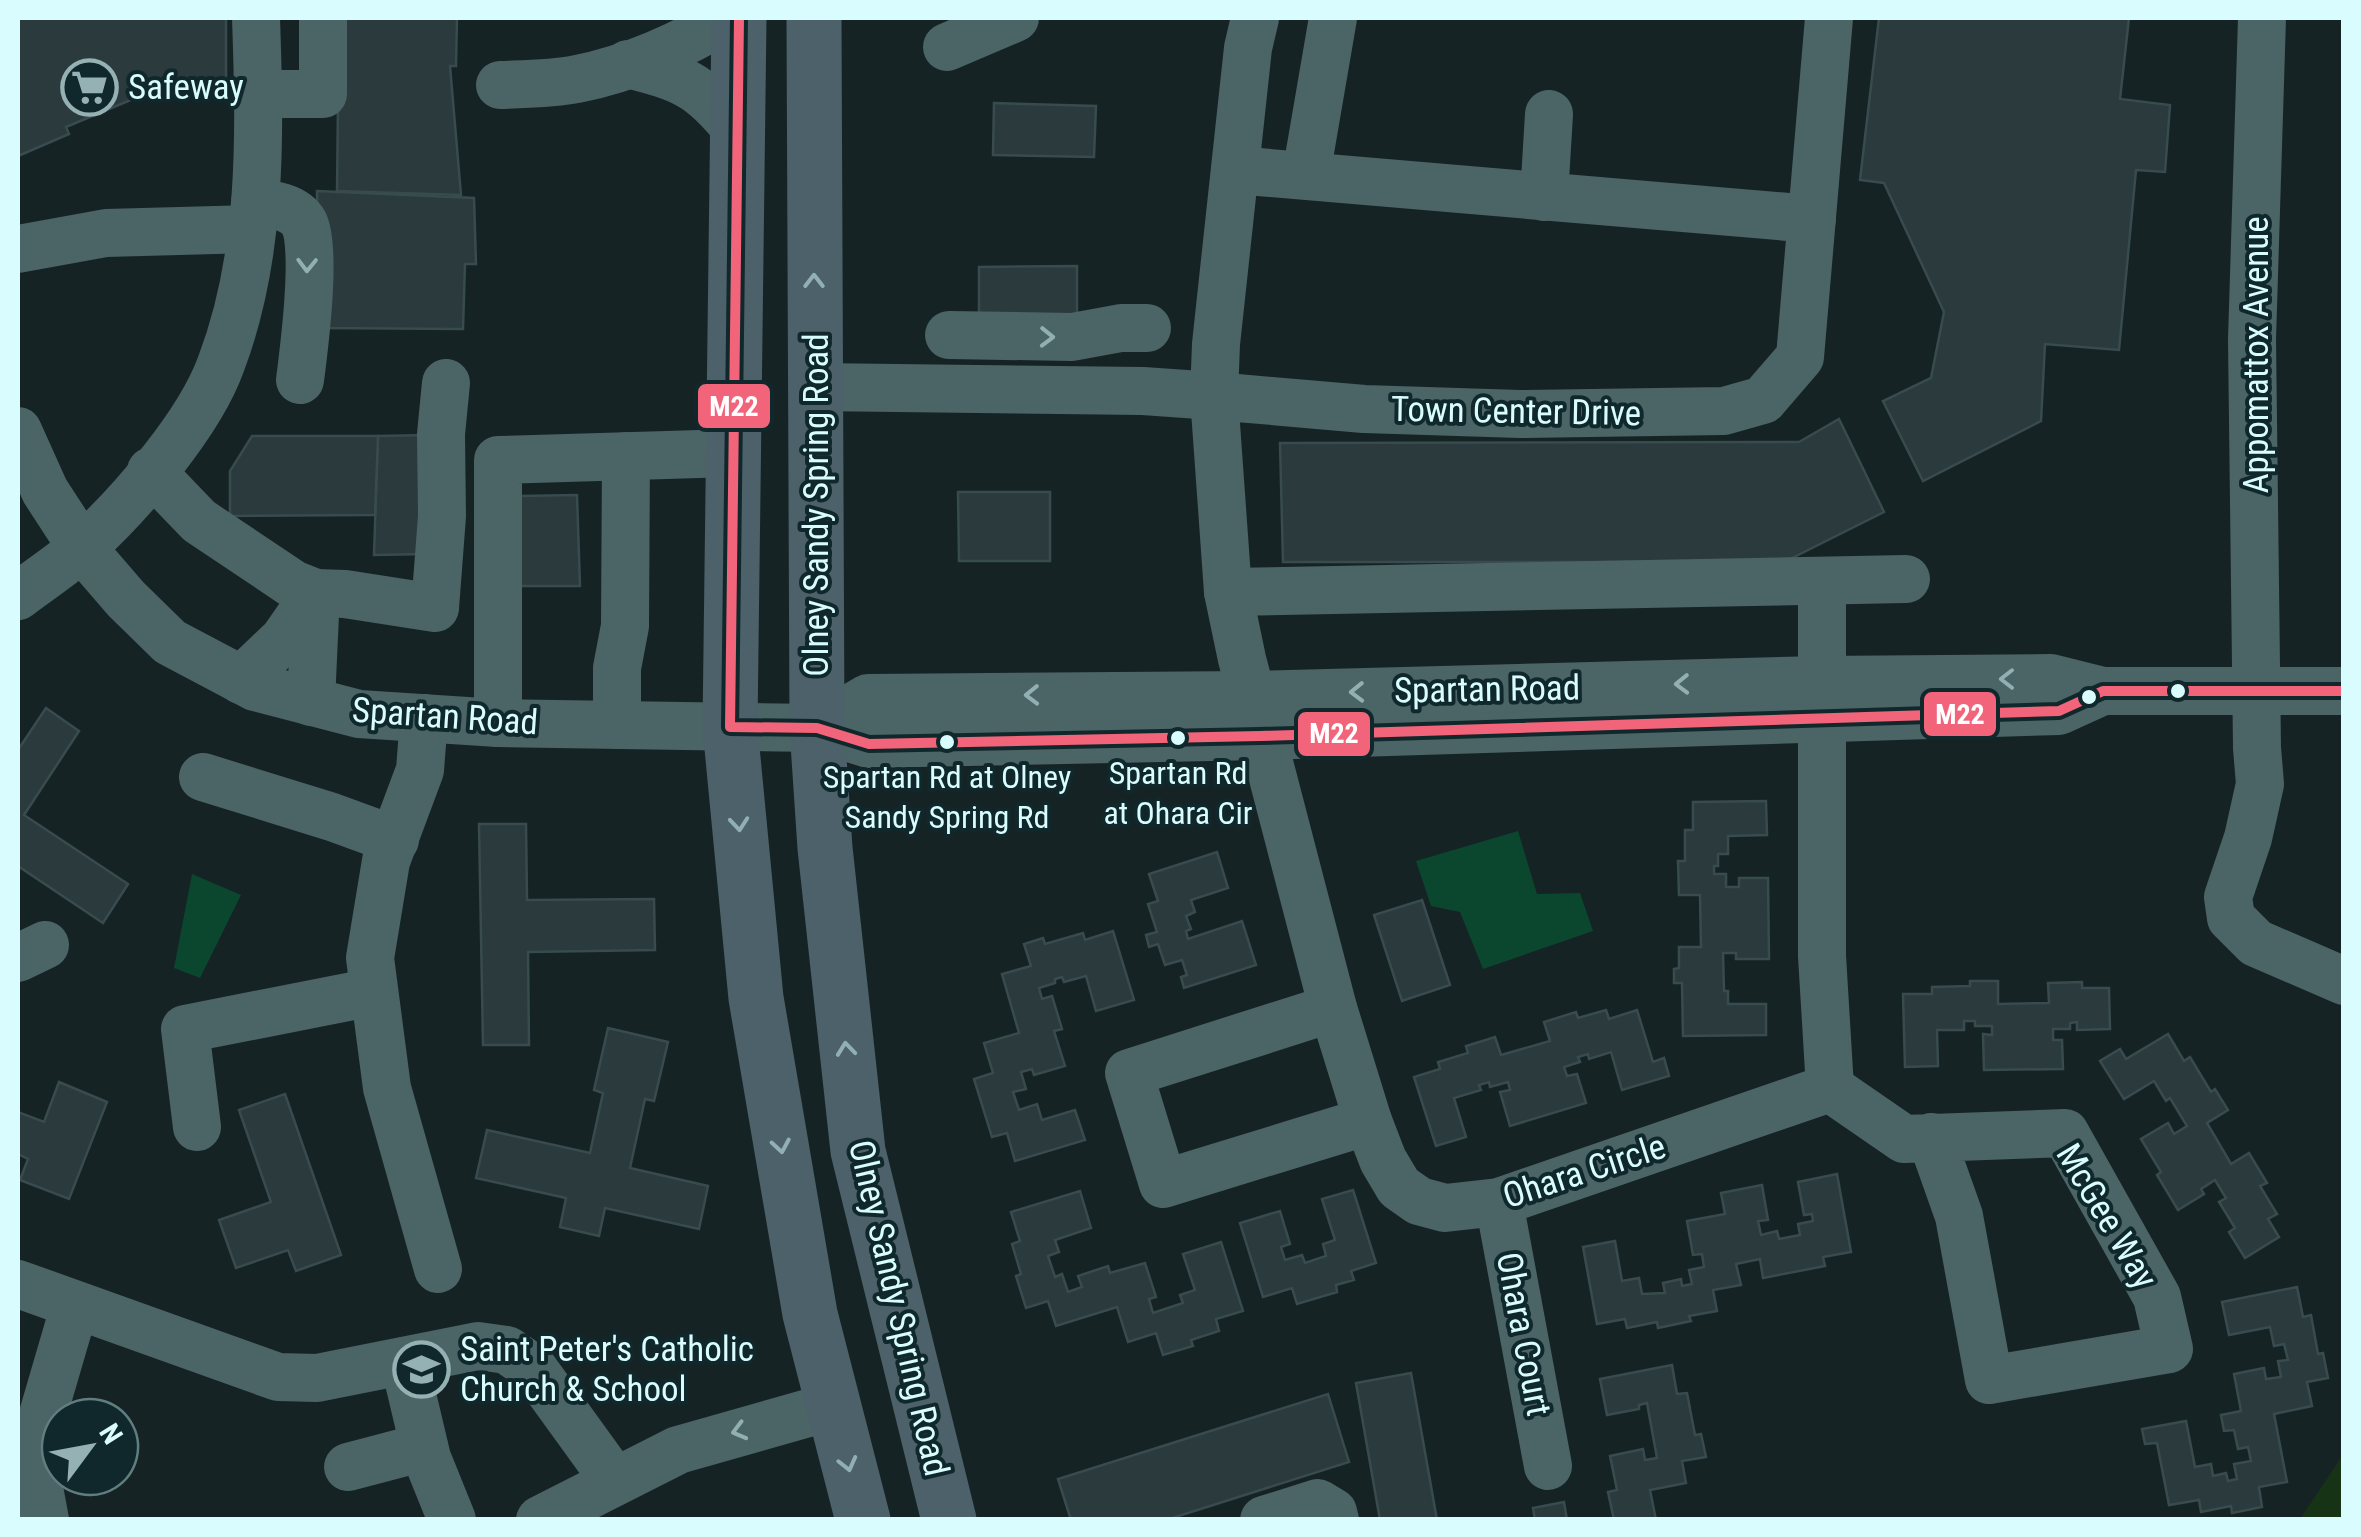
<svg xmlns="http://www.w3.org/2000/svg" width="2361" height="1537" viewBox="0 0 2361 1537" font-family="'Roboto Condensed',sans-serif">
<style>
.green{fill:#163315}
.water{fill:#0a472e}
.building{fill:#2b3a3c;stroke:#384b4e;stroke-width:2.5}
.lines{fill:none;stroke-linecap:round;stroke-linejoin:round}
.minor{stroke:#4b6465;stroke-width:48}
.major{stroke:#4c6169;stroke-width:55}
.bus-1-casing{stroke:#10282b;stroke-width:18}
.bus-1{stroke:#f1647a;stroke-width:10}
.oneway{stroke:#92b0b2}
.oneway2{stroke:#92afb4}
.bus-dot{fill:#d9fdff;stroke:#10282b;stroke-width:4}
.labels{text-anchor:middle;stroke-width:8;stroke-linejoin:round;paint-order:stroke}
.bus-label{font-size:32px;fill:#d9fdff;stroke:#10282b}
.poi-label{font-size:35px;fill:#d9fdff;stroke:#10282b;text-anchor:start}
.street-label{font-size:35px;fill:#d9fdff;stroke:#10282b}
.line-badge{stroke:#10282b;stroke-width:4}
.badge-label{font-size:28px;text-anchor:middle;font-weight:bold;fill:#fff}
</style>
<rect width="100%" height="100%" fill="#162325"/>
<path class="green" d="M2343 1455V1519H2300Z"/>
<g class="water">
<path d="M1518 831 1537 894 1580 893 1593 931 1483 969 1460 912 1431 906 1416 861Z"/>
<path d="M192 874 241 895 200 978 174 968Z"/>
</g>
<g class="building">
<path d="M18 18H226V94H199L176 81 66 127 69 134 18 156Z"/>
<path d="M339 18H457L456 66H450L461 195 337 191Z"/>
<path d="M1879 18H2129L2120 99 2170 105 2165 172 2136 170 2119 350 2045 344 2041 421 1923 481 1883 401 1931 378 1944 312 1884 183 1860 180Z"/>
<path d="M994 103 1096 106 1094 157 993 155Z"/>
<path d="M317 191 474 198 476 264H465L463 329 318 328Z"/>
<path d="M1077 266V322L979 324V267Z"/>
<path d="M1839 419 1884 512 1784 562H1283L1280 443 1799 442Z"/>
<path d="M429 435 427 554 374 555 378 436Z"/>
<path d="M252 436H378L375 515 230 516V471Z"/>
<path d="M958 492H1050V561H959Z"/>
<path d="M577 495 580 586H520V496Z"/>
<path d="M46 708 79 731 24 815 128 884 103 923 18 866V750Z"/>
<path d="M1766 801 1767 835 1728 836V854H1718V866H1714V874H1726V887H1739V878H1768L1769 959H1736V953H1723L1724 991H1728V1004H1766V1035L1683 1036 1682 983H1674V969L1679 968V947H1701L1700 895H1679L1678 861H1685V830H1693V802Z"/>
<path d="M479 824H526L527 900 654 899 655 950 528 952 529 1045H483Z"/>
<path d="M1217 852 1228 888 1191 900 1195 912 1186 916 1191 929 1186 931 1188 939 1242 921 1256 965 1184 988 1181 977 1187 975 1182 960 1165 965 1158 944 1149 947 1146 935 1157 932 1148 904 1158 901 1149 874Z"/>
<path d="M1422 900 1450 985 1402 1001 1374 915Z"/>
<path d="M1113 931 1134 1000 1096 1011 1086 976 1064 982 1062 977 1055 979V983L1039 988 1042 999 1052 996 1062 1029 1054 1031 1065 1066 1034 1075 1032 1069 1021 1072 1026 1089 1013 1092 1019 1110 1037 1104 1042 1120 1075 1110 1085 1140 1015 1161 1007 1133 992 1137 974 1079 993 1073 984 1043 1019 1033 1002 974 1031 966 1024 944 1043 938 1045 944 1083 933 1085 940Z"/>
<path d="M1970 981H1998V1004L2049 1003 2048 983 2082 982V988H2109L2110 1029 2077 1030V1022L2070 1023V1029H2053V1040H2062L2063 1069 1984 1070 1983 1034 1992 1035V1026H1975V1021H1964V1030H1937L1938 1066 1905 1067 1903 994H1932V987L1970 986Z"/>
<path d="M1606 1010 1609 1019 1637 1010 1653 1062 1664 1058 1669 1076 1622 1090 1611 1052 1589 1059 1588 1054 1578 1057 1580 1062 1564 1067 1567 1076 1577 1074 1586 1103 1510 1126 1500 1092 1510 1090 1508 1082 1490 1087 1489 1082 1479 1085 1481 1090 1454 1098 1466 1137 1436 1146 1414 1077 1440 1069 1438 1062 1468 1053 1466 1046 1495 1037 1501 1055 1550 1041 1544 1022 1576 1012 1578 1018Z"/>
<path d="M608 1028 668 1042 654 1101 645 1099 630 1168 708 1186 699 1229 605 1208 599 1236 560 1227 566 1198 476 1178 487 1130 590 1153 603 1093 594 1090Z"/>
<path d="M2168 1034 2184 1061 2190 1057 2211 1092 2215 1089 2228 1110 2207 1123 2231 1164 2249 1153 2267 1183 2260 1186 2277 1214 2268 1219 2279 1237 2245 1258 2229 1232 2235 1228 2219 1202 2226 1198 2215 1180 2201 1189 2204 1194 2178 1210 2157 1175 2161 1172 2141 1139 2168 1123 2174 1134 2187 1126 2170 1098 2166 1101 2154 1081 2124 1099 2100 1061 2120 1049 2126 1059Z"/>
<path d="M59 1082 107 1102 69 1199 20 1180 28 1159 18 1154V1112L44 1122Z"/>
<path d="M285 1094 341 1255 296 1271 288 1250 236 1268 219 1220 271 1202 239 1110Z"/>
<path d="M1837 1174 1851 1252 1823 1257 1825 1266 1763 1278 1760 1259 1736 1264 1741 1285 1713 1290 1717 1311 1689 1316 1691 1321 1658 1328 1657 1322 1627 1328 1625 1319 1597 1324 1583 1247 1615 1241 1622 1281 1639 1278 1642 1294 1665 1293 1663 1283 1681 1279 1682 1286 1692 1284 1689 1270 1704 1267 1702 1254 1693 1255 1687 1221 1725 1214 1721 1193 1762 1185 1768 1220 1758 1221 1761 1235 1777 1231 1779 1239 1800 1235 1798 1224 1813 1221 1812 1214 1804 1215 1798 1182Z"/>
<path d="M1353 1190 1376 1263 1351 1271 1354 1280 1336 1285 1337 1292 1297 1304 1292 1288 1263 1297 1240 1223 1280 1211 1290 1244 1281 1247 1285 1260 1302 1255 1305 1263 1326 1256 1323 1244 1335 1240 1322 1199Z"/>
<path d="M1080 1191 1091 1228 1055 1240 1059 1252 1048 1256 1055 1277 1062 1274 1068 1292 1082 1287 1078 1276 1108 1266 1110 1273 1145 1263 1156 1297 1149 1299 1153 1313 1183 1303 1180 1295 1195 1290 1183 1254 1221 1242 1243 1311 1216 1319 1219 1331 1191 1340 1193 1346 1163 1355 1156 1333 1128 1342 1117 1307 1056 1326 1048 1301 1026 1308 1016 1276 1021 1274 1012 1244 1020 1241 1011 1212Z"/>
<path d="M2297 1287 2303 1317 2311 1315 2318 1354 2323 1353 2328 1378 2307 1382 2312 1406 2274 1414 2287 1482 2259 1487 2262 1507 2232 1513 2231 1506 2201 1512 2199 1500 2169 1505 2157 1443 2145 1444 2142 1429 2186 1421 2195 1467 2211 1464 2213 1476 2226 1473 2228 1481 2237 1479 2234 1464 2251 1461 2248 1447 2238 1449 2234 1430 2224 1431 2221 1415 2241 1411 2234 1374 2264 1368 2266 1379 2281 1377 2278 1361 2288 1360 2284 1344 2274 1346 2270 1327 2229 1335 2222 1302Z"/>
<path d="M1672 1365 1677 1394 1687 1393 1695 1435 1701 1434 1706 1457 1682 1461 1686 1483 1650 1490 1656 1520H1614L1608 1492 1617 1490 1610 1456 1643 1449 1645 1460 1657 1458 1647 1403 1639 1405V1409L1607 1415 1600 1379Z"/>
<path d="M1411 1373 1437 1520H1380L1356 1383Z"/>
<path d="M1328 1394 1349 1462 1166 1520H1071L1058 1479Z"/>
<path d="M1564 1502 1567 1520H1535L1533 1508Z"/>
</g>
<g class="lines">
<g class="minor">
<path d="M2262 18 2252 339 2257 748 2260 784 2248 838 2228 897 2231 918 2256 943 2344 981"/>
<path d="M947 47 1015 18"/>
<path d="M628 64C682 78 700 84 736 129"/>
<path d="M500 85C526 84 552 84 577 79 629 69 683 45 727 18"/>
<path d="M259 94H323V18"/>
<path d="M1235 170 1812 219"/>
<path d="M1306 175 1333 18"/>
<path d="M1544 197 1549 114"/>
<path d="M255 203C272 204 295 207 304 223 317 249 304 349 300 380"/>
<path d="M18 249 106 233 252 229"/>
<path d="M949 335 1072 337 1121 328H1147"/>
<path d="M815 387 1143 391 1214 396 1216 344 1248 48 1255 18"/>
<path d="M18 431 45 491 82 548 126 599 170 642 255 687 359 714 498 723 817 728 869 744 1260 736 2059 711 2103 691"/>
<path d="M151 471 199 521 293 584 316 593 345 594 435 608 442 516 441 434 446 383"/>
<path d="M1822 582V956L1830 1088 1499 1202 1445 1208 1419 1201 1399 1187 1383 1160 1368 1121 1333 1008 1242 659 1228 592 1214 396 1364 409 1520 414 1724 411 1763 400 1800 357 1829 18"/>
<path d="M1228 592 1906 579"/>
<path d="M18 596C40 579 64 564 85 545 131 503 200 423 221 364 263 254 260 133 256 18"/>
<path d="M241 680 284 639 316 593"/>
<path d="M311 702 316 593"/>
<path d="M424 718 420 770 386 861 370 958 387 1088 438 1269"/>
<path d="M498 723V460L733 453"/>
<path d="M617 725V668L625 626 626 456"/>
<path d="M817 728 868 698 1250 695 1820 680 2051 678 2103 691H2344"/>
<path d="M203 777 332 817 395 840"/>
<path d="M18 958 45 945"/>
<path d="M1333 1008 1129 1073 1163 1184 1368 1121"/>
<path d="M1830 1088 1904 1139 2065 1133 2157 1297 2169 1349 1989 1380 1959 1216 1931 1137"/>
<path d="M197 1127 185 1029 373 992"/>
<path d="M1499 1202 1548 1466"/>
<path d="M18 1284 278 1377 317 1378 478 1346 507 1350 533 1368 614 1480"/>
<path d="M404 1361 427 1458 452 1520"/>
<path d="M348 1467 424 1447"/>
<path d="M45 1520 34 1461 37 1435 75 1305"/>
<path d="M540 1520 678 1450 833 1406"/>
<path d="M1264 1520 1318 1503 1333 1512 1335 1520"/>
</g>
<g class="major">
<path d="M739 18 730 727 756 998 810 1314 863 1520"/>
<path d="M814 18 817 728 825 848 858 1151 949 1520"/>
</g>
<defs>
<path id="bus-1" d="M739 18 730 727 817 728 869 744 1260 736 2059 711 2103 691H2344"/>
</defs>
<use href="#bus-1" class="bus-1-casing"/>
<use href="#bus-1" class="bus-1"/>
</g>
<defs><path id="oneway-chevron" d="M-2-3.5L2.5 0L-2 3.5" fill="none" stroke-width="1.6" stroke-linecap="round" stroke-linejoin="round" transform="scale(2.5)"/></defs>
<g class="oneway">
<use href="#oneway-chevron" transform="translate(307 265) rotate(91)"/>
<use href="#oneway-chevron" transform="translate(1047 337) rotate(1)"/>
<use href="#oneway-chevron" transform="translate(2007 679) rotate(180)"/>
<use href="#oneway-chevron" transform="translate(1682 684) rotate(179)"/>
<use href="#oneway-chevron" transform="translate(1357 692) rotate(179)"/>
<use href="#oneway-chevron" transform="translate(1032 695) rotate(179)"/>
<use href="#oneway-chevron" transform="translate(739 1431) rotate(165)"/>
</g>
<g class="oneway2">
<use href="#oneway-chevron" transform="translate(814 281) rotate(-90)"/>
<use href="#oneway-chevron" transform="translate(739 824) rotate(85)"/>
<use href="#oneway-chevron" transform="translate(846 1049) rotate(-96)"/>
<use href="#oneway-chevron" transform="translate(781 1146) rotate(80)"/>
<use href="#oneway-chevron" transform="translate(848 1464) rotate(76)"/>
</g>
<defs>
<symbol id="supermarket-ring" viewBox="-11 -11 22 22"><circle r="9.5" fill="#10282b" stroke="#95b1b3" stroke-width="1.5"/><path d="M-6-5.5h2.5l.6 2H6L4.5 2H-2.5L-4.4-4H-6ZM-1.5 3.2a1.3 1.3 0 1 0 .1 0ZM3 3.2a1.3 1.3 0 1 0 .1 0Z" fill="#95b1b3"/></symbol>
<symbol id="school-ring" viewBox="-11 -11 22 22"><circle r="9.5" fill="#10282b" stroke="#95b1b3" stroke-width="1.5"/><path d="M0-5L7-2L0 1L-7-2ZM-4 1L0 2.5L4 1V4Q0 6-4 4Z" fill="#95b1b3"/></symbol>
</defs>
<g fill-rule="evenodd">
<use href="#supermarket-ring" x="58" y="56" width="63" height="63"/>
<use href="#school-ring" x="390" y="1338" width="63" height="63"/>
</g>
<g class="bus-dot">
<circle cx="2178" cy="691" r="9"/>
<circle cx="2089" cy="697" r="9"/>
<circle cx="1178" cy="738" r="9"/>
<circle cx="947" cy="742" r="9"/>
</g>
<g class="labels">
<g class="bus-label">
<text x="1178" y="784">Spartan Rd<tspan x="1178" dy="40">at Ohara Cir</tspan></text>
<text x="947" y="788">Spartan Rd at Olney<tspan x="947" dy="40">Sandy Spring Rd</tspan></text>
</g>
<g class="poi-label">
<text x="128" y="99">Safeway</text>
<text x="460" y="1361">Saint Peter's Catholic<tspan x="460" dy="40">Church &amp; School</tspan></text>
</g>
<g class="street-label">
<text transform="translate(2256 355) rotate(-90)" y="12">Appomattox Avenue</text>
<text transform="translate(1516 411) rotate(1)" y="12">Town Center Drive</text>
<text transform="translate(816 505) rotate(-90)" y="12">Olney Sandy Spring Road</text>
<text transform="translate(1487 689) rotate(-1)" y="12">Spartan Road</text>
<text transform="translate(445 716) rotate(4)" y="12">Spartan Road</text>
<text transform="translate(1584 1171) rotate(-18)" y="12">Ohara Circle</text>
<text transform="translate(2107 1216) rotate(59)" y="12">McGee Way</text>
<text transform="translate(899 1308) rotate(77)" y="12">Olney Sandy Spring Road</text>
<text transform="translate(1524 1334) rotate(79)" y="12">Ohara Court</text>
</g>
</g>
<g class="line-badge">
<rect x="696" y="382" width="76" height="48" rx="10" fill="#f1647a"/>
<rect x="1922" y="690" width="76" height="48" rx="10" fill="#f1647a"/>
<rect x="1296" y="710" width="76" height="48" rx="10" fill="#f1647a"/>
</g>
<g class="badge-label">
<text x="734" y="416">M22</text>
<text x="1960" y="724">M22</text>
<text x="1334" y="743">M22</text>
</g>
<rect width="2361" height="1537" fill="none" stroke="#d9fdff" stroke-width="40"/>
<g transform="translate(90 1447) rotate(58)"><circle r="48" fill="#10282b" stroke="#607d80" stroke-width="2.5"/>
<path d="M0-8L18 38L0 25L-18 38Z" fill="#95b1b3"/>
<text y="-15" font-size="28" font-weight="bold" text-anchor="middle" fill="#d9fdff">N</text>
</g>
</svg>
